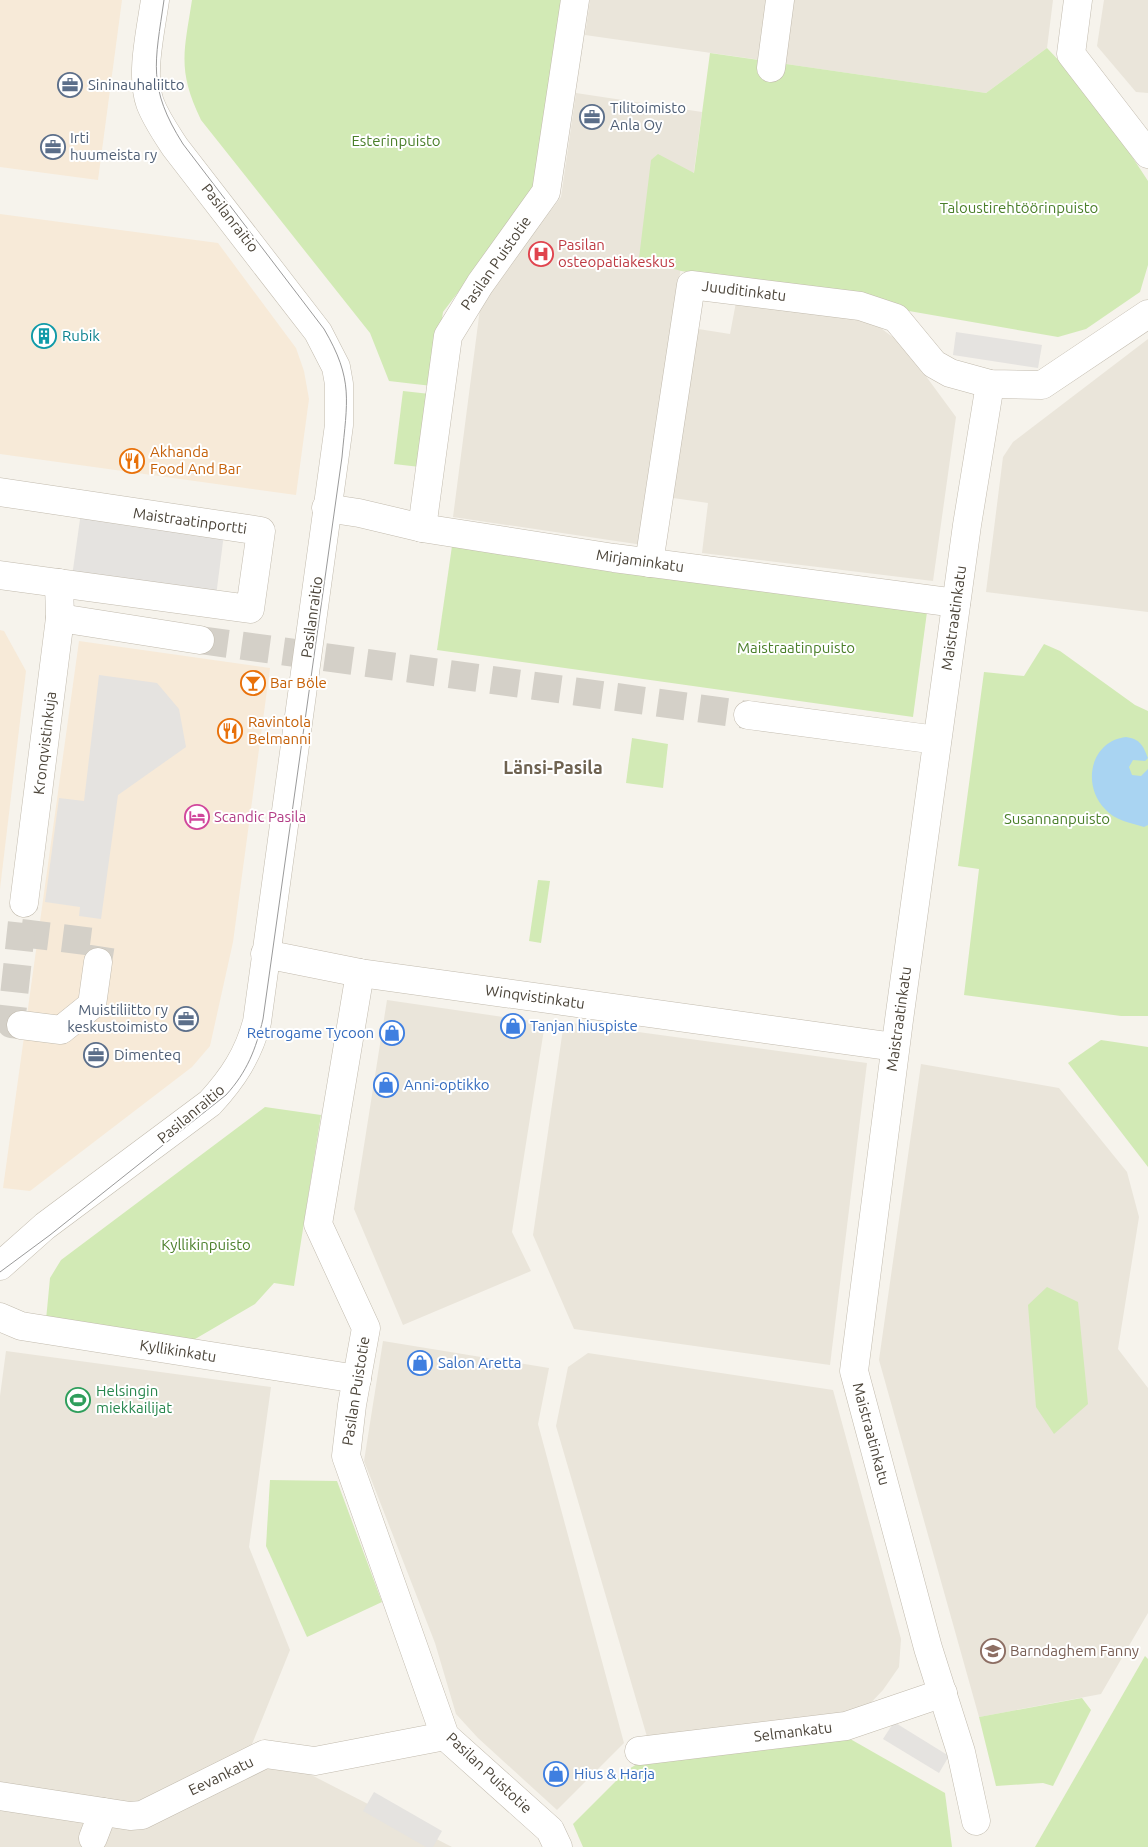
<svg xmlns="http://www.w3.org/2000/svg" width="1148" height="1847" viewBox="0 0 1148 1847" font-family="Ubuntu,sans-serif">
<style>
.residential{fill:#eae5da}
.commercial{fill:#f7ead8}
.green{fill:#d2eab5}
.parking{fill:#e5e3e0}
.water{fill:#a9d4f2}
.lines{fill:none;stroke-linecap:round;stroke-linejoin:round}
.minor-tunnel{stroke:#d4d0c8;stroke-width:28;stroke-dasharray:28 14;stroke-linecap:butt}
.minor-casing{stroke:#c2bbae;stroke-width:29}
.minor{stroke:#fff;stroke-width:28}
.tram{stroke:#9a9a9a;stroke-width:1}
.labels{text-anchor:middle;stroke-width:4;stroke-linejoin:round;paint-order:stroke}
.service-label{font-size:15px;fill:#4e5e75;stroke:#fff;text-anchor:start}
.park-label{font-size:15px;fill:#4a7f2a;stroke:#fff}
.street-label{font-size:15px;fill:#4b4439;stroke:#fff}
.health-label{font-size:15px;fill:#be3a42;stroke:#fff;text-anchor:start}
.culture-label{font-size:15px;fill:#0d838f;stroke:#fff;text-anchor:start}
.food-label{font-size:15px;fill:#c56008;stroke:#fff;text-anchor:start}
.hotel-label{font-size:15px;fill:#b23c85;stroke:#fff;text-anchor:start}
.shop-label{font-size:15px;fill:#366cbe;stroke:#fff;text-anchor:start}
.leisure-label{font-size:15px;fill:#27864d;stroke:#fff;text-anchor:start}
.education-label{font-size:15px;fill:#785e54;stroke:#fff;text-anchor:start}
.quarter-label{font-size:18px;font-weight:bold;fill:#6e6250;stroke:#fff}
</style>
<rect width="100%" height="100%" fill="#f6f3ec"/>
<g class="residential">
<path d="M590 0H776L768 61 585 35Z"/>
<path d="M787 0H1053L1047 48 986 93 779 63Z"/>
<path d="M1104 0H1148V93L1136 92 1097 46Z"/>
<path d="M576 93 702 112 643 545 453 517 481 301 561 197Z"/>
<path d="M737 297 869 319 903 345 956 417 933 581 702 553 708 503 666 497 692 328 730 334Z"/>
<path d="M1148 339V612L986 592 1003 457 1013 442Z"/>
<path d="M387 1000 545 1023 512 1232 531 1271 403 1325 354 1209Z"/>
<path d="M564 1022 867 1063 830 1365 574 1329 533 1235Z"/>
<path d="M921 1064 1059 1088 1127 1172 1139 1217 1118 1349 1148 1388V1613L1101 1694 979 1717 879 1360Z"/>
<path d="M383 1341 549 1368 538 1424 624 1743 557 1810 478 1738 456 1714 435 1643 364 1461Z"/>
<path d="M6 1351 271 1387 249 1547 290 1650 248 1754 137 1810 0 1789V1396Z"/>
<path d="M588 1353 833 1390 901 1639 899 1667 883 1690 864 1710 648 1740 556 1426 568 1367Z"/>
<path d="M282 1760 452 1847H0V1804L145 1827Z"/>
</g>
<g class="commercial">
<path d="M0 0H122L98 180 0 167Z"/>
<path d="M0 214 218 243 296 348 304 371 309 399 296 495 0 454Z"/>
<path d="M0 630 4 631 26 671 0 889Z"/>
<path d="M79 641 270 668 233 942 210 1046 192 1067 30 1191 3 1188Z"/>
</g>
<g class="green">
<path d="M192 0H562L536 190 443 312 432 386 389 381 370 333 201 120C177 70 184 52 192 0Z"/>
<path d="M1047 48 1065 67 1129 152 1148 181V265L1140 292 1086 329 1058 337 909 311 865 299 681 271 639 258 651 160 658 154 694 173 710 53 986 93Z"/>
<path d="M403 391 430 394 420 467 394 464Z"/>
<path d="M452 546 927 612 913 717 437 650Z"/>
<path d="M1044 644 1060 651 1135 705 1148 711V1016H1121L964 995 979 869 958 866 984 672 1024 676Z"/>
<path d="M632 738 668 744 663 788 626 783Z"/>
<path d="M538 880 550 881 541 943 529 941Z"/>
<path d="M1101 1040 1148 1047V1167L1068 1063Z"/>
<path d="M265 1107 321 1115 294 1286 274 1283 255 1304 190 1342 46 1320 50 1278 61 1260Z"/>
<path d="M1047 1287 1078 1302 1088 1404 1054 1434 1036 1407 1028 1305Z"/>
<path d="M270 1480 337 1481 382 1602 307 1637 266 1546Z"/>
<path d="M1145 1656 1148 1659V1847H1035Z"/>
<path d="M1082 1698 1091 1710 1053 1786 1043 1783 996 1786 979 1717Z"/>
<path d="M845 1736 945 1793 952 1847H583L573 1824 627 1770 639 1763Z"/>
</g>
<g class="parking">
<path d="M956 332 1042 345 1038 368 953 355Z"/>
<path d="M82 505 225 526 215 604 71 584Z"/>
<path d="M99 675 157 683 179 709 186 747 118 795 101 919 79 916 80 907 45 902 59 798 84 801Z"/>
<path d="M894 1722 949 1756 939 1773 883 1739Z"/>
<path d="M374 1792 442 1831 433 1847H426L363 1811Z"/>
</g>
<path class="water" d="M1126 737C1140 739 1143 745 1148 758L1145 761 1133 760 1129 767 1132 775 1141 776 1148 769V825L1144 827C1131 823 1114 820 1105 809 1081 784 1091 741 1126 737Z"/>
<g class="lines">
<g class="minor-tunnel">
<path d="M200 640 748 715"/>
<path d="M21 933 101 943 98 962"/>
<path d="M21 1025 11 1024 24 903"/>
</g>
<defs>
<g id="minor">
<path d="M1078 0 1071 54 1148 154"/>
<path d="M771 68 780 0"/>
<path d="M0 492 261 531 250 609 0 575"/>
<path d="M326 508 359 513 422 528 614 558 956 603"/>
<path d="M422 528 448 336 480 284 546 192 575 0"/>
<path d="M649 563 691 285 860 306 896 318 934 364 950 373 990 384 1042 385 1148 314"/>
<path d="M60 618 200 640"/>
<path d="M748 715 937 740"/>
<path d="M24 903 60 618 59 583"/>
<path d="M265 954 360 973 895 1047"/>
<path d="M360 973 318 1224 366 1328 352 1405 346 1456 445 1736 550 1830 558 1847"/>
<path d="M21 1025 61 1030 92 1005 98 962"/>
<path d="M0 1266 45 1226 210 1103C233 1078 248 1055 257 1022L339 425V384L336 367 318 332 175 147C166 133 156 119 150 103 140 75 151 29 155 0"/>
<path d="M0 1317 21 1326 357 1379"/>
<path d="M639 1751 846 1726 943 1693"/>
<path d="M0 1796 130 1816 142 1815 265 1754 315 1761 445 1736"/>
<path d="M976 1821 961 1752 928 1648 854 1371 899 1020 967 525 990 384"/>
<path d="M93 1838 103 1812"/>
</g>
</defs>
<use href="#minor" class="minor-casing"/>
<use href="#minor" class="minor"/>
<path class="tram" d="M0 1272 50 1235 226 1095C247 1072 256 1049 263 1019L342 457C347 401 354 380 324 329L183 144C147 87 155 63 164 0"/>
</g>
<defs>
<symbol id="office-ring" viewBox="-11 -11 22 22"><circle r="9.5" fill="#fff" stroke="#5c6f8a" stroke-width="1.5"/><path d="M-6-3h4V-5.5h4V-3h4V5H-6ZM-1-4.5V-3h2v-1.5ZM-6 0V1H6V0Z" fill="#5c6f8a"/></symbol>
<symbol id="hospital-ring" viewBox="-11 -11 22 22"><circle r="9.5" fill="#fff" stroke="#e0444e" stroke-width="1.5"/><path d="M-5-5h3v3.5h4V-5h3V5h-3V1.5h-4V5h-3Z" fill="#e0444e"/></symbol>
<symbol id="building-ring" viewBox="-11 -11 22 22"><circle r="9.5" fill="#fff" stroke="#0f9aa8" stroke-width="1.5"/><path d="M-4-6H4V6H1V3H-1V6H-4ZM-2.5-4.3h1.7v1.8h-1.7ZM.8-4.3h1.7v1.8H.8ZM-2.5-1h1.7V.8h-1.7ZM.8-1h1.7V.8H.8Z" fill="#0f9aa8"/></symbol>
<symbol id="restaurant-ring" viewBox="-11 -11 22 22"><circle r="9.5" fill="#fff" stroke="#e8710a" stroke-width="1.5"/><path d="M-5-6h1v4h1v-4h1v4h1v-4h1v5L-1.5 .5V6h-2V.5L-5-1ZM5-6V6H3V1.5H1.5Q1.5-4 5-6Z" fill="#e8710a"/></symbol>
<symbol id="bar-ring" viewBox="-11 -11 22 22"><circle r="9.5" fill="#fff" stroke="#e8710a" stroke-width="1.5"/><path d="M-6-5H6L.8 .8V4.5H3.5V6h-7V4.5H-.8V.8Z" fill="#e8710a"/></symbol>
<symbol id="hotel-ring" viewBox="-11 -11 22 22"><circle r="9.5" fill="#fff" stroke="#d1479c" stroke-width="1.5"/><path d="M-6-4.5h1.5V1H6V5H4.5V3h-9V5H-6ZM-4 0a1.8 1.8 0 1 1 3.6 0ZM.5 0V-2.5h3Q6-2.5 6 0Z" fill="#d1479c"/></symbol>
<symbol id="shop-ring" viewBox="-11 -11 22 22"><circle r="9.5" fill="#fff" stroke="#3f7fe0" stroke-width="1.5"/><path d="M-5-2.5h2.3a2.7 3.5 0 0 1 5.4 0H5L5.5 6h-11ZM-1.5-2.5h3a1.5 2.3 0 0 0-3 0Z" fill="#3f7fe0"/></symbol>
<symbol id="stadium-ring" viewBox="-11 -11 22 22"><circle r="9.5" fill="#fff" stroke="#2e9e5b" stroke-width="1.5"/><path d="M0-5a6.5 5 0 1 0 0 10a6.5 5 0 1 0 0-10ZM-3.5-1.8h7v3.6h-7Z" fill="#2e9e5b"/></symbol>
<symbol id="school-ring" viewBox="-11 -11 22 22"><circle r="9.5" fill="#fff" stroke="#8d6e63" stroke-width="1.5"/><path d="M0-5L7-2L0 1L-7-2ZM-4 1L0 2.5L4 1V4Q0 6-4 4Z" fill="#8d6e63"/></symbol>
</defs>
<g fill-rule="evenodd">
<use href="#office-ring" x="56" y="71" width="28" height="28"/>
<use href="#office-ring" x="578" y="103" width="28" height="28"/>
<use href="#office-ring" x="39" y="133" width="28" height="28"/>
<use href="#hospital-ring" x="527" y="240" width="28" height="28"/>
<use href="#building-ring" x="30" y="322" width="28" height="28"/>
<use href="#restaurant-ring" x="118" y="447" width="28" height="28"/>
<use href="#bar-ring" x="239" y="669" width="28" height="28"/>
<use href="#restaurant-ring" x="216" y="717" width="28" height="28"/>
<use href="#hotel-ring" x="183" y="803" width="28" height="28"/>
<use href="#office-ring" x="172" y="1005" width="28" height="28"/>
<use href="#shop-ring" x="499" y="1012" width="28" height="28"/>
<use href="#shop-ring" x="378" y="1019" width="28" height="28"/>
<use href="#office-ring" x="82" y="1041" width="28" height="28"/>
<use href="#shop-ring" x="372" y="1071" width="28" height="28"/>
<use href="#shop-ring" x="406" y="1349" width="28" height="28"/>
<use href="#stadium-ring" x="64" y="1386" width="28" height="28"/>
<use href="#school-ring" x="979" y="1637" width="28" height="28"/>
<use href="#shop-ring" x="542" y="1760" width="28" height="28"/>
</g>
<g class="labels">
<g class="service-label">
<text x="88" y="90">Sininauhaliitto</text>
<text x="610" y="113">Tilitoimisto<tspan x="610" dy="17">Anla Oy</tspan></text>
<text x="70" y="143">Irti<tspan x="70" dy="17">huumeista ry</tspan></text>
<text x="168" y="1015" text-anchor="end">Muistiliitto ry<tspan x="168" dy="17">keskustoimisto</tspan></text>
<text x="114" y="1060">Dimenteq</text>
</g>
<g class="park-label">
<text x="396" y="146">Esterinpuisto</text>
<text x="1019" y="213">Taloustirehtöörinpuisto</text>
<text x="796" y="653">Maistraatinpuisto</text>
<text x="1057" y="824">Susannanpuisto</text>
<text x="206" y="1250">Kyllikinpuisto</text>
</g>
<g class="street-label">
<text transform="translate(230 218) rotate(52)" y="5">Pasilanraitio</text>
<text transform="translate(496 263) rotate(-55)" y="5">Pasilan Puistotie</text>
<text transform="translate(744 291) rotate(7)" y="5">Juuditinkatu</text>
<text transform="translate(190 521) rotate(8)" y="5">Maistraatinportti</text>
<text transform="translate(640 561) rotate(8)" y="5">Mirjaminkatu</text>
<text transform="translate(312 617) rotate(-82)" y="5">Pasilanraitio</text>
<text transform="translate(954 618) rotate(-82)" y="5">Maistraatinkatu</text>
<text transform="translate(45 743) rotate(-83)" y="5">Kronqvistinkuja</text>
<text transform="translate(535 997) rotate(8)" y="5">Winqvistinkatu</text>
<text transform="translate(899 1019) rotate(-82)" y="5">Maistraatinkatu</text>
<text transform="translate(191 1114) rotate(-40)" y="5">Pasilanraitio</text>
<text transform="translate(178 1351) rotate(9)" y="5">Kyllikinkatu</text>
<text transform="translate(356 1391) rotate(-81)" y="5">Pasilan Puistotie</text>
<text transform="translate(871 1434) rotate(75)" y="5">Maistraatinkatu</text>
<text transform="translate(793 1732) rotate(-7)" y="5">Selmankatu</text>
<text transform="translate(489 1773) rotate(43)" y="5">Pasilan Puistotie</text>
<text transform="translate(221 1776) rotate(-26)" y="5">Eevankatu</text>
</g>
<g class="health-label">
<text x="558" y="250">Pasilan<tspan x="558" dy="17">osteopatiakeskus</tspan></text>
</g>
<g class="culture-label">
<text x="62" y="341">Rubik</text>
</g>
<g class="food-label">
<text x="150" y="457">Akhanda<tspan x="150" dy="17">Food And Bar</tspan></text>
<text x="270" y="688">Bar Böle</text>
<text x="248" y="727">Ravintola<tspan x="248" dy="17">Belmanni</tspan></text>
</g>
<g class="hotel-label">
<text x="214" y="822">Scandic Pasila</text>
</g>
<g class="shop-label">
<text x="530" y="1031">Tanjan hiuspiste</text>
<text x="374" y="1038" text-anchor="end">Retrogame Tycoon</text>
<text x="404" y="1090">Anni-optikko</text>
<text x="438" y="1368">Salon Aretta</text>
<text x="574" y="1779">Hius &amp; Harja</text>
</g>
<g class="leisure-label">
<text x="96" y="1396">Helsingin<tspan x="96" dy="17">miekkailijat</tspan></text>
</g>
<g class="education-label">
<text x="1010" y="1656">Barndaghem Fanny</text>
</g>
<g class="quarter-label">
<text x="553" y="774">Länsi-Pasila</text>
</g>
</g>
</svg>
